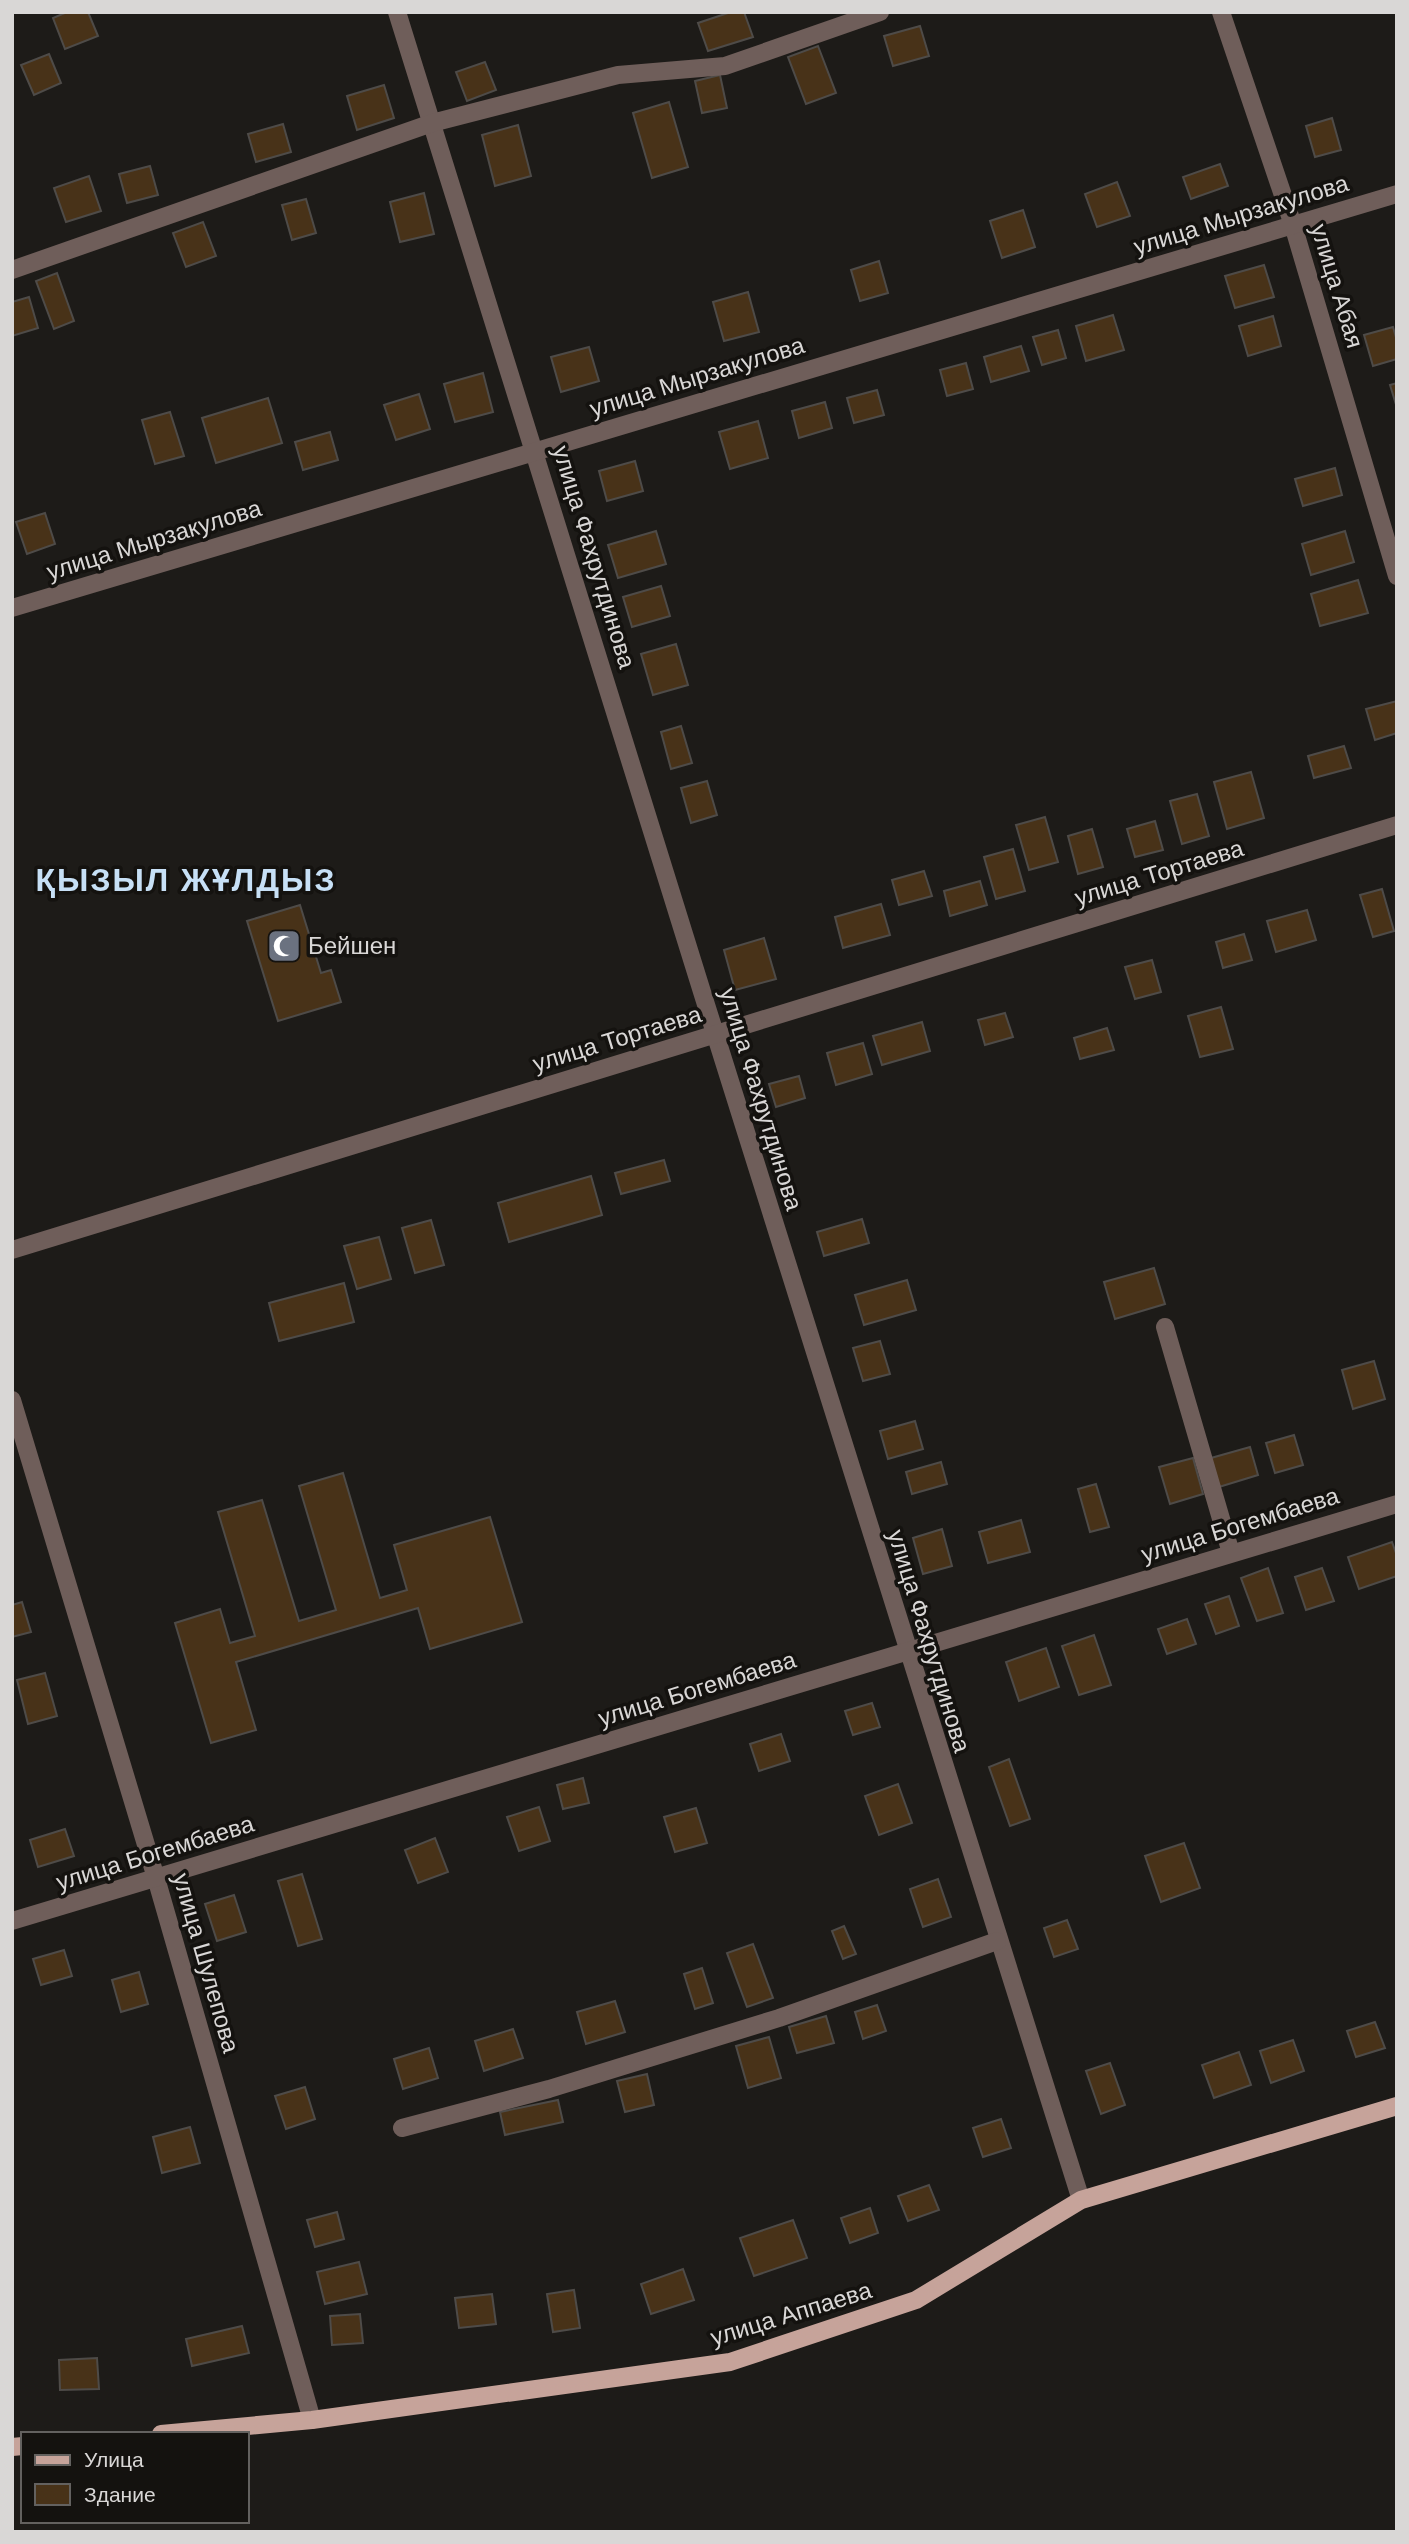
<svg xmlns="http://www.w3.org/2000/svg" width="1409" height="2544" viewBox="0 0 1409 2544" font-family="Helvetica,sans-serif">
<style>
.building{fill:#483218;stroke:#4e4b48;stroke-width:2}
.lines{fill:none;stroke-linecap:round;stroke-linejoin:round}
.minor{stroke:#6f5e5a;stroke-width:18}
.major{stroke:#c6a39a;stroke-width:18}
.labels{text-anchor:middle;stroke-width:7;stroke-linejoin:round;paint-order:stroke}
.street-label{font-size:24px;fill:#d9d7d6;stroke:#14120f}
.poi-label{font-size:24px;fill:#d9d7d6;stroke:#14120f;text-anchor:start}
.district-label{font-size:32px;font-weight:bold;letter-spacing:2px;fill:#c7e0f6;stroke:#14120f}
</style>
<rect width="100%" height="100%" fill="#1d1b18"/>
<g class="building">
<path d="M67 12H88L98 36 65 49 53 18Z"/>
<path d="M731 12H744L753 37 708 51 698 23Z"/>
<path d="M920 26 929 56 893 66 884 36Z"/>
<path d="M818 46 836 93 806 104 788 57Z"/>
<path d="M49 54 61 83 34 95 21 65Z"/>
<path d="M485 62 496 90 467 101 456 72Z"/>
<path d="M720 75 727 108 702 113 695 81Z"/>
<path d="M384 85 394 118 357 130 347 96Z"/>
<path d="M669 102 688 167 652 178 633 113Z"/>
<path d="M1332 118 1341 150 1315 157 1306 126Z"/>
<path d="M283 124 291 152 256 162 248 134Z"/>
<path d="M518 125 531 176 495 186 482 135Z"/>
<path d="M1220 164 1228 186 1191 199 1183 177Z"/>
<path d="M150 166 158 195 127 203 119 174Z"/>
<path d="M89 176 101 211 66 222 54 188Z"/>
<path d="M1117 182 1130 216 1097 227 1085 194Z"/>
<path d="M424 193 434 234 400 242 390 202Z"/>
<path d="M306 199 316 233 292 240 282 205Z"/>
<path d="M1023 210 1035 247 1002 258 990 221Z"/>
<path d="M203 222 216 256 186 267 173 233Z"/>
<path d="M879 261 888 293 860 301 851 270Z"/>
<path d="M1264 265 1274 297 1235 308 1225 276Z"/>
<path d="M57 273 74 321 54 329 36 281Z"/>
<path d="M748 292 759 332 724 341 713 302Z"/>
<path d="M29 297 38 328 12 336V302Z"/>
<path d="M1113 315 1124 350 1086 361 1076 326Z"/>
<path d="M1273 316 1281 346 1248 356 1239 326Z"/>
<path d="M1393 327 1397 341V359L1373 366 1364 335Z"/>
<path d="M1058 330 1066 358 1042 365 1033 337Z"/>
<path d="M1021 346 1029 371 991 382 984 357Z"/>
<path d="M589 347 599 381 561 392 551 357Z"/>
<path d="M966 363 973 389 947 396 940 370Z"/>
<path d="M483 373 493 412 455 422 444 384Z"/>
<path d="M1397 383V408L1390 385Z"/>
<path d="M877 390 884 415 854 423 847 398Z"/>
<path d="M419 394 430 429 396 440 384 405Z"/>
<path d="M268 398 282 443 216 463 202 418Z"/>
<path d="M825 402 832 428 799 438 792 411Z"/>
<path d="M170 412 184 456 155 464 142 420Z"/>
<path d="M758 421 768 458 730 469 719 432Z"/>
<path d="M330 432 338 460 303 470 295 442Z"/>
<path d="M635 461 643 491 607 501 599 471Z"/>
<path d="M1335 468 1342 495 1303 506 1295 479Z"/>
<path d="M45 513 55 544 27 554 16 522Z"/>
<path d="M656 531 666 564 618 578 608 545Z"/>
<path d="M1345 531 1354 562 1311 575 1302 544Z"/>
<path d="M1358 580 1368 613 1320 626 1311 594Z"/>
<path d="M661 586 670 616 632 627 623 597Z"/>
<path d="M676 644 688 685 653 695 641 654Z"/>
<path d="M1397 701V733L1375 740 1366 709Z"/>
<path d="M681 726 692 763 671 769 661 732Z"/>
<path d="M1344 746 1351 768 1314 778 1308 756Z"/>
<path d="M1251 772 1264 818 1227 829 1214 782Z"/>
<path d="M707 781 717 815 691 823 681 788Z"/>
<path d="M1197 794 1209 836 1182 844 1170 801Z"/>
<path d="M1045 817 1058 862 1029 870 1016 825Z"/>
<path d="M1155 821 1163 850 1135 857 1127 829Z"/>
<path d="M1092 829 1103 867 1078 874 1068 836Z"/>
<path d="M1013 849 1025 891 996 899 984 857Z"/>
<path d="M924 871 932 896 899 905 892 880Z"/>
<path d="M980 881 987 905 950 916 944 891Z"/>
<path d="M1382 889 1394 931 1373 937 1360 895Z"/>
<path d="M881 904 890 935 843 948 835 917Z"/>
<path d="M300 905 321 973 331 970 341 1002 278 1021 247 921Z"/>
<path d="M1307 910 1316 940 1276 952 1267 921Z"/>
<path d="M1244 934 1252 960 1223 968 1216 942Z"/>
<path d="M764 938 776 979 735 990 724 950Z"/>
<path d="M1152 960 1161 992 1135 999 1125 967Z"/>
<path d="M1221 1007 1233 1049 1200 1057 1188 1016Z"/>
<path d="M1005 1013 1013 1037 985 1045 978 1020Z"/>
<path d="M922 1022 930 1051 882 1065 873 1036Z"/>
<path d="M1107 1028 1114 1050 1080 1059 1074 1038Z"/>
<path d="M863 1043 872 1074 836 1085 827 1053Z"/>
<path d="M799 1076 805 1098 776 1107 769 1084Z"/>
<path d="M664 1160 670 1181 621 1194 615 1173Z"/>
<path d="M591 1176 602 1215 509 1242 498 1203Z"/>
<path d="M862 1219 869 1243 824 1256 817 1232Z"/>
<path d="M431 1220 444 1265 415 1273 402 1228Z"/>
<path d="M379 1237 391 1279 357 1289 344 1246Z"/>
<path d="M1154 1268 1165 1304 1115 1319 1104 1282Z"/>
<path d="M907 1280 916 1310 864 1325 855 1295Z"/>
<path d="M344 1283 354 1322 279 1341 269 1303Z"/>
<path d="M880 1341 890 1374 863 1381 853 1348Z"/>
<path d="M1374 1361 1385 1399 1353 1409 1342 1370Z"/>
<path d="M915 1421 923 1449 888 1459 880 1431Z"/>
<path d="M1294 1435 1303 1465 1275 1473 1266 1443Z"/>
<path d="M1250 1447 1258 1475 1219 1487 1211 1458Z"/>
<path d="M1193 1458 1203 1494 1170 1504 1159 1467Z"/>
<path d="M941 1462 947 1484 912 1494 906 1472Z"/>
<path d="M343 1473 380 1598 407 1590 394 1545 490 1517 522 1622 430 1649 418 1608 236 1662 256 1730 211 1743 175 1623 220 1609 230 1643 255 1636 218 1512 262 1500 299 1621 336 1610 299 1486Z"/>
<path d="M1096 1484 1109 1527 1090 1532 1078 1489Z"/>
<path d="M1021 1520 1030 1552 988 1563 979 1532Z"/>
<path d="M942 1529 952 1566 923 1574 913 1538Z"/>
<path d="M1392 1542 1397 1556V1576L1359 1589 1348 1557Z"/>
<path d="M1268 1568 1283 1613 1257 1621 1241 1578Z"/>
<path d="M1322 1568 1334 1601 1306 1610 1295 1577Z"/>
<path d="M1229 1596 1239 1626 1216 1634 1205 1604Z"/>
<path d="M22 1602 31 1632 12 1637V1605Z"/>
<path d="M1187 1619 1196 1644 1167 1654 1158 1629Z"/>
<path d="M1094 1635 1111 1685 1079 1695 1062 1646Z"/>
<path d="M1046 1648 1059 1687 1019 1701 1006 1662Z"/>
<path d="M45 1673 57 1716 28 1724 17 1680Z"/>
<path d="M872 1703 880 1727 853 1735 845 1711Z"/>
<path d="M781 1734 790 1761 759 1771 750 1744Z"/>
<path d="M1009 1759 1030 1819 1010 1826 989 1767Z"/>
<path d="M583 1778 589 1803 563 1809 557 1785Z"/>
<path d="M898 1784 912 1823 879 1835 865 1796Z"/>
<path d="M539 1807 550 1841 519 1851 507 1817Z"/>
<path d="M696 1808 707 1843 675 1852 664 1817Z"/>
<path d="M65 1829 74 1856 38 1867 30 1840Z"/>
<path d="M435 1838 448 1872 418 1883 405 1850Z"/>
<path d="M1184 1843 1200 1888 1161 1902 1145 1856Z"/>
<path d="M302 1874 322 1939 298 1946 278 1881Z"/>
<path d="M938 1879 951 1917 923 1927 910 1889Z"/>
<path d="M234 1895 246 1932 217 1941 205 1904Z"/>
<path d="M1067 1920 1078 1949 1054 1957 1044 1928Z"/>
<path d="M844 1926 856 1954 843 1959 832 1931Z"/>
<path d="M753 1944 773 1998 747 2007 727 1953Z"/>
<path d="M64 1950 72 1976 41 1985 33 1959Z"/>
<path d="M702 1968 713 2003 695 2009 684 1974Z"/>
<path d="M139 1972 148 2004 121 2012 112 1980Z"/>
<path d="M615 2001 625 2032 586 2044 577 2012Z"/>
<path d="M877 2005 886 2031 863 2039 855 2012Z"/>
<path d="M826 2016 834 2043 797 2053 789 2027Z"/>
<path d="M1375 2022 1385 2048 1356 2057 1347 2031Z"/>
<path d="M513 2029 523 2058 484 2071 475 2041Z"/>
<path d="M769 2037 781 2078 748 2088 736 2046Z"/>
<path d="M1293 2040 1304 2071 1271 2083 1260 2051Z"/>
<path d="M429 2048 438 2078 403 2089 394 2059Z"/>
<path d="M1239 2052 1251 2085 1214 2098 1202 2065Z"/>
<path d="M1110 2063 1125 2105 1101 2114 1086 2071Z"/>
<path d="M647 2074 654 2105 625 2112 617 2081Z"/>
<path d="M305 2087 315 2119 286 2129 275 2096Z"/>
<path d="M558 2100 563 2122 505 2135 500 2112Z"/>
<path d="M1001 2119 1011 2148 983 2157 973 2128Z"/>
<path d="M190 2127 200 2163 162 2173 153 2137Z"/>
<path d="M929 2185 939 2210 908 2221 898 2196Z"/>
<path d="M870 2208 878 2233 850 2243 841 2218Z"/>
<path d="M337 2212 344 2239 315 2247 307 2220Z"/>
<path d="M793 2220 807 2258 754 2276 740 2238Z"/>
<path d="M359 2262 367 2294 325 2304 317 2272Z"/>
<path d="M683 2269 694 2300 651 2314 641 2284Z"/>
<path d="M574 2290 580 2328 553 2332 547 2294Z"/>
<path d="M492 2294 496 2324 459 2328 455 2298Z"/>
<path d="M360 2314 363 2343 332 2345 330 2316Z"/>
<path d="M242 2326 249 2353 192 2366 186 2339Z"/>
<path d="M97 2358 99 2389 60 2390 59 2360Z"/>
</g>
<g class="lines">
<g class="minor">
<path d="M397 12C627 741 847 1472 1081 2200"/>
<path d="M1221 12 1293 225 1397 576"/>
<path d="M12 270 432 123 618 75 725 66 880 12"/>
<path d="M12 608 1397 194"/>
<path d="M12 1250 1397 825"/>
<path d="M1165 1327 1231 1553"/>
<path d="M12 1400 156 1878 312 2420"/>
<path d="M12 1921 1397 1504"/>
<path d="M402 2128 549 2089 779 2018 997 1941"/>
</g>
<g class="major">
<path d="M161 2434 312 2420 730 2362 916 2300 1081 2200 1397 2106"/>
<path d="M12 2447 23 2446"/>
</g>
</g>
<defs>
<symbol id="mosque-square" viewBox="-11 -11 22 22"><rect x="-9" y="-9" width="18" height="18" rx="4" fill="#6b7280" stroke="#14120f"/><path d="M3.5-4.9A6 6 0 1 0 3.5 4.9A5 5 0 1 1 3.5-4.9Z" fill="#fff"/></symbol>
</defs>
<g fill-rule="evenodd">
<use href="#mosque-square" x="265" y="927" width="38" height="38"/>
</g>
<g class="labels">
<g class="street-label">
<text transform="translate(1241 215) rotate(-17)" y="8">улица Мырзакулова</text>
<text transform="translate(1337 286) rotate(73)" y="8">улица Абая</text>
<text transform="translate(697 377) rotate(-17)" y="8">улица Мырзакулова</text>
<text transform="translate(154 540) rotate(-17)" y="8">улица Мырзакулова</text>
<text transform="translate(594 557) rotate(73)" y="8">улица Фахрутдинова</text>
<text transform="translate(1159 873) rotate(-17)" y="8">улица Тортаева</text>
<text transform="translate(617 1039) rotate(-17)" y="8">улица Тортаева</text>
<text transform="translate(761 1099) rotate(73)" y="8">улица Фахрутдинова</text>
<text transform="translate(1240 1525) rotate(-17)" y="8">улица Богембаева</text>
<text transform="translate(929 1641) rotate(73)" y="8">улица Фахрутдинова</text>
<text transform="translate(697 1689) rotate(-17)" y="8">улица Богембаева</text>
<text transform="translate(155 1853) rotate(-17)" y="8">улица Богембаева</text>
<text transform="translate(206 1963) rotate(74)" y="8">улица Шулепова</text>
<text transform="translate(791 2314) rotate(-17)" y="8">улица Аппаева</text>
</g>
<g class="poi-label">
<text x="308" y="954">Бейшен</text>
</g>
<g class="district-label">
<text x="186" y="891">ҚЫЗЫЛ ЖҰЛДЫЗ</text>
</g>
</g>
<rect width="1409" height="2544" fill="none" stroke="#d9d7d6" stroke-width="28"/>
<rect x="21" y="2432" width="228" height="91" fill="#14120f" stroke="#63615f" stroke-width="2"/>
<rect x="35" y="2455" width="35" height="10" fill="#c6a39a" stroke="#63615f" stroke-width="2"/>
<text x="84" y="2467" font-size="21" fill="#d9d7d6">Улица</text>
<rect x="35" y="2484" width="35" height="21" fill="#483218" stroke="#63615f" stroke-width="2"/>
<text x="84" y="2502" font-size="21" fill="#d9d7d6">Здание</text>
</svg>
